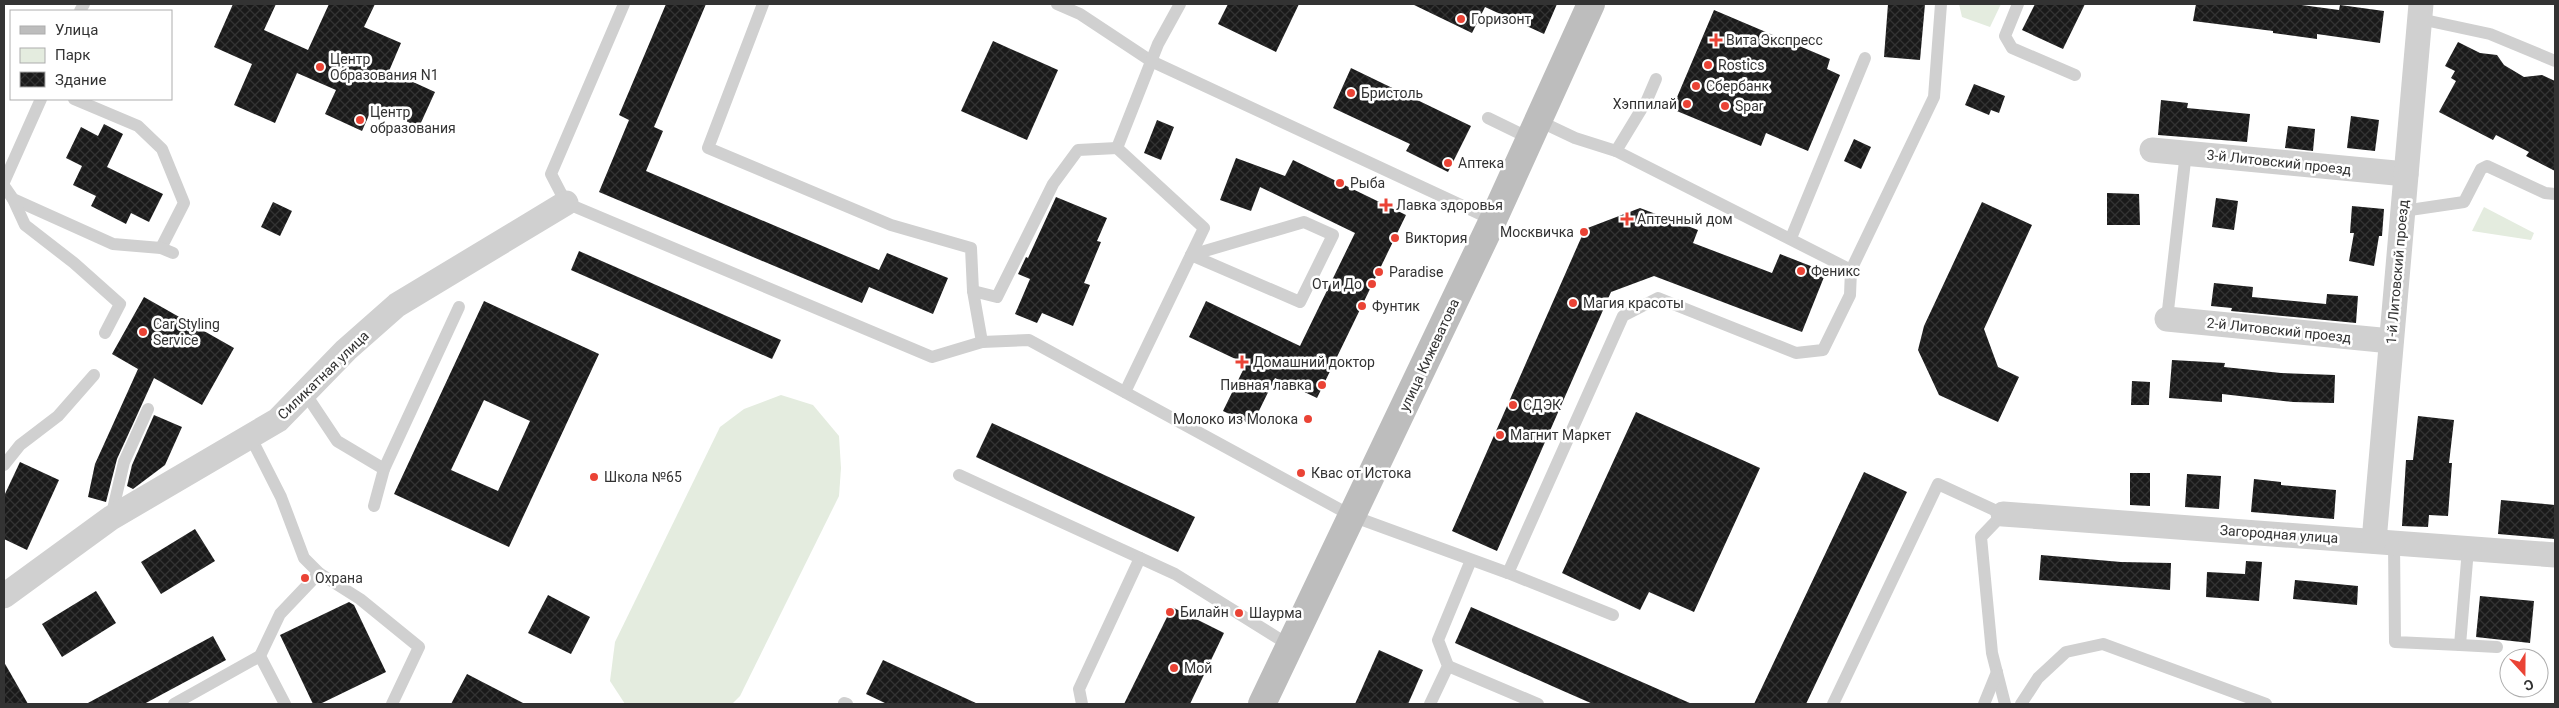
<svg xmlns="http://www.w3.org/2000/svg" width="2559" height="708" viewBox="0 0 2559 708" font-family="Roboto,sans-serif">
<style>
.park{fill:#e4ecdf}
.building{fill:url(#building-cross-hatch);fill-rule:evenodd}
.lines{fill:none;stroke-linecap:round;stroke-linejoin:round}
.lane{stroke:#d0d0d0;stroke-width:12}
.street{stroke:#d0d0d0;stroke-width:25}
.secondary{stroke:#bdbdbd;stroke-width:28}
.poi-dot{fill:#ea4335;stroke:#fff;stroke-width:2}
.labels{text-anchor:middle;stroke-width:5;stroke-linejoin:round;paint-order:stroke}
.poi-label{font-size:14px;fill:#333;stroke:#fff;text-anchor:start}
.street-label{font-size:14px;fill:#333;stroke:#fff}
</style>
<defs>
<pattern id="building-cross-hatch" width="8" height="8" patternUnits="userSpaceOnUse" patternTransform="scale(1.25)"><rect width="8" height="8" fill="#1a1a1a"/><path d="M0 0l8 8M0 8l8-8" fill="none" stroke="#333"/></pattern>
</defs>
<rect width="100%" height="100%" fill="#fff"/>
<g class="park">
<path d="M1959 4H2001L1990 27 1962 17Z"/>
<path d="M2484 207 2534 233 2531 240 2472 231Z"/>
<path d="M781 395 813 405 839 436 841 468 839 496 740 696 732 704H625L610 681 615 642 720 427 744 409Z"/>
</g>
<g class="building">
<path d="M233 4H276L264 30 308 50 329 4H375L364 27 401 43 389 71 435 92 419 127 373 106 362 131 325 114 336 90 297 73 275 123 234 105 252 64 214 47Z"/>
<path d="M666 4H706L654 127 663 131 646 171 879 270 887 253 948 278 933 314 869 287 862 303 599 192 629 120 619 115Z"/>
<path d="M1228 4H1299L1276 52 1218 24Z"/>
<path d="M1412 4H1557L1544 34 1485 7 1472 33Z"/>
<path d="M1888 4H1925L1920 60 1884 57Z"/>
<path d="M2035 4H2085L2063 49 2022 30Z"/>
<path d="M2196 4H2294L2339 10 2340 5 2384 11 2380 43 2317 34V39L2273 33V31L2193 21Z"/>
<path d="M1714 10 1830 59 1827 69 1840 75 1808 151 1766 133 1761 146 1672 109Z"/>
<path d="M993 41 1058 70 1027 140 961 111Z"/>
<path d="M2458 42 2480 53 2497 55 2504 65 2524 77 2542 75 2555 81V171L2526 156 2529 152 2496 135 2493 140 2439 112 2456 81 2451 78 2455 71 2445 66Z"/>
<path d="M1351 68 1471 126 1448 172 1406 151 1410 144 1333 108Z"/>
<path d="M1974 84 2005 96 1999 113 1991 110 1989 115 1965 105Z"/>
<path d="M2161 100 2188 103 2187 108 2250 114 2247 142 2158 135Z"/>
<path d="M2351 116 2379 120 2375 151 2347 148Z"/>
<path d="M1157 120 1174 127 1161 160 1144 153Z"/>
<path d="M104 124 123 134 107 167 163 194 149 222 131 213 126 224 91 206 96 196 73 185 82 166 66 158 81 127 98 136Z"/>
<path d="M2288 126 2315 129 2313 151 2285 148Z"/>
<path d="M1854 139 1871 147 1861 169 1844 161Z"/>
<path d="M1236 158 1285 176 1293 160 1406 215 1317 398 1275 378 1252 425 1223 411 1246 364 1189 337 1206 301 1300 346 1355 233 1260 187 1251 211 1220 200Z"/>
<path d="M2107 193 2139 194 2140 225H2107Z"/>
<path d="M1056 197 1107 218 1097 241 1101 242 1084 283 1090 285 1073 326 1042 313 1037 323 1015 314 1030 279 1018 274 1026 257 1028 258Z"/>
<path d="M2216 198 2238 201 2234 230 2212 227Z"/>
<path d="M273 202 292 211 280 236 261 227Z"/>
<path d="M1982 202 2032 225 1984 329 1998 367 2019 377 1998 422 1939 395 1918 350 1924 326Z"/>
<path d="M2352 206 2384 209 2382 236H2379L2374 266 2349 261 2354 233H2350Z"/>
<path d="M1640 208 1698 230 1693 243 1772 273 1780 254 1826 272 1802 332 1654 276 1611 292 1497 551 1452 531 1585 229Z"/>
<path d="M579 251 781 340 772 359 571 270Z"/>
<path d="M2214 283 2253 287 2252 297 2326 304 2327 294 2358 296 2356 323 2231 311 2232 308 2211 306Z"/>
<path d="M144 297 234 348 202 405 154 378 117 459 106 502 88 497 95 464 138 369 112 354Z"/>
<path d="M484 301 599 354 509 547 394 494ZM484 400 530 421 498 491 451 470Z"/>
<path d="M2172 360 2225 363 2224 367 2281 373 2335 375 2334 403 2293 402 2222 394V402L2169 398Z"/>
<path d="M2132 381 2150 382 2149 405H2131Z"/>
<path d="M1636 412 1760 468 1694 612 1649 592 1640 610 1562 573Z"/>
<path d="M154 415 182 427 165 465 133 489 127 486 132 465Z"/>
<path d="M2418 416 2454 420 2449 463H2452L2448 516 2429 515 2428 527 2402 526 2406 460H2413Z"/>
<path d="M992 423 1195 517 1178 552 976 457Z"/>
<path d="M20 462 59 480 27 550 4 539V496Z"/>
<path d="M1864 472 1907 492 1854 603 1806 704H1754Z"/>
<path d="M2130 473H2150V506L2130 505Z"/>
<path d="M2187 474 2221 476 2219 509 2185 507Z"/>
<path d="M2254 479 2281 482V485L2336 490 2334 519 2251 512Z"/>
<path d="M2501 500 2555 505V539L2498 534Z"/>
<path d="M195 529 215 561 161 594 141 562Z"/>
<path d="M2041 555 2121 562 2171 563 2170 590 2039 580Z"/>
<path d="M2246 561 2262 562 2259 601 2206 597 2207 572 2245 574Z"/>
<path d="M2295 580 2358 586 2357 605 2293 599Z"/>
<path d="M96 591 116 623 62 657 42 624Z"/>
<path d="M548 595 590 617 571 654 528 633Z"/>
<path d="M2480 596 2534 601 2530 643 2476 637Z"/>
<path d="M349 602 354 605 386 672 320 704H313L280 635Z"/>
<path d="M1172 607 1224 633 1190 704H1124Z"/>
<path d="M1471 607 1692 704H1593L1561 690 1455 643Z"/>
<path d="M213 636 226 660 144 704H86Z"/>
<path d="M1379 650 1423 670 1408 704H1355Z"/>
<path d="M883 660 978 704H887L866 694Z"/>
<path d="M4 662 28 704H4Z"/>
<path d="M467 674 525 704H451Z"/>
</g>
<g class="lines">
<g class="lane">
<path d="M624 4 551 174 566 203 932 357 982 342 1029 340 1352 516 1508 573 1613 615"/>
<path d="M763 4 708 148 891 225 971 248 973 291 982 342"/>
<path d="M1057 4 1080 14 1151 61 1493 220"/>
<path d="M2018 4 2005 36 2012 48 2075 75"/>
<path d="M80 11 84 4"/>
<path d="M2420 19 2490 34 2555 61"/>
<path d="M74 99 138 126 162 149 184 203 161 248"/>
<path d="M1488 118 1529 138"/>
<path d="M1537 120 1575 138 1616 151 1647 100 1656 79"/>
<path d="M4 182 41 99"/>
<path d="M4 186 13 199 113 244 161 248 173 253"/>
<path d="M13 199 25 225 74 263 120 304 105 333"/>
<path d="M2403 211 2464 202 2481 169 2487 166 2545 193 2555 194"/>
<path d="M1304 222 1333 235 1300 302 1191 255Z"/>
<path d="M1791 238 1865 58"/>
<path d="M1851 270 1934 97 1941 4"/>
<path d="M973 291 997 297 1053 184 1078 150 1117 148"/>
<path d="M2167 319 2186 152"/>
<path d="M1125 392 1204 228 1117 148 1158 44 1180 4"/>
<path d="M305 393 337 441 384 469 374 506"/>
<path d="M250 436 281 497 304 558 319 573"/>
<path d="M4 465 20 445 58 416 94 375"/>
<path d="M384 469 459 307"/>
<path d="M959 475 1175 574 1289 645"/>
<path d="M111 518 124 462 148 409"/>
<path d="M2394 543 2395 642 2460 645 2468 549"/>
<path d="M1508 573 1623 316 1658 298 1796 353 1823 350 1850 295 1851 270 1616 151"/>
<path d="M2460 645 2497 647"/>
<path d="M260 656 280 614 319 573 360 599 419 647 392 704"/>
<path d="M1448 666 1538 704"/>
<path d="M844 703 847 704"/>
<path d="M174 704 260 656 285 704"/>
<path d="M1082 704 1079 689 1140 558"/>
<path d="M1430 704 1448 666 1438 640 1471 560"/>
<path d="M1833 704 1938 484 2003 514 1981 537 1992 653 2005 704"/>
<path d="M1984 704 1997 672"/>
<path d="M2021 704 2038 678 2066 652 2103 644 2266 704"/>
</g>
<g class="street">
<path d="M2152 150 2406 174"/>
<path d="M2167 319 2391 341"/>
<path d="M2003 514 2555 555"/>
<path d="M2374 541 2421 4"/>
<path d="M4 596 111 518 278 420 346 350 397 305 566 203"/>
</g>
<path class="secondary" d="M1262 704 1493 220 1591 4"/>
</g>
<g class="poi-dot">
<circle cx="1461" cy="19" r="5"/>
<path d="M1713.5 32.5h5v5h5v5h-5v5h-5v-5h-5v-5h5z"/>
<circle cx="1708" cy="65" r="5"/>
<circle cx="320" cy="67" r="5"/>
<circle cx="1696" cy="86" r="5"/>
<circle cx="1351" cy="93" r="5"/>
<circle cx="1687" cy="104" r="5"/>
<circle cx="1725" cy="106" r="5"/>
<circle cx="360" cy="120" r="5"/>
<circle cx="1448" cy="163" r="5"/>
<circle cx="1340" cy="183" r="5"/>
<path d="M1383.5 197.5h5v5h5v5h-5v5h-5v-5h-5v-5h5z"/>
<path d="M1624.5 211.5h5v5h5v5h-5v5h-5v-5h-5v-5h5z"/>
<circle cx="1584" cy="232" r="5"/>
<circle cx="1395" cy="238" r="5"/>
<circle cx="1801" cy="271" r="5"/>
<circle cx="1379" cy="272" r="5"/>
<circle cx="1372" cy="284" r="5"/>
<circle cx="1573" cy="303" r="5"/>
<circle cx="1362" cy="306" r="5"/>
<circle cx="143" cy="332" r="5"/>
<path d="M1239.5 354.5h5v5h5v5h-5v5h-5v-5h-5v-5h5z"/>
<circle cx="1322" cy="385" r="5"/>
<circle cx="1513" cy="405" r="5"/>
<circle cx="1308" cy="419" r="5"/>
<circle cx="1500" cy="435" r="5"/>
<circle cx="1301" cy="473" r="5"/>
<circle cx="594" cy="477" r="5"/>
<circle cx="305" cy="578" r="5"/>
<circle cx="1170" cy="612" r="5"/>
<circle cx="1239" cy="613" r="5"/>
<circle cx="1174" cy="668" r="5"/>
</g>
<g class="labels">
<g class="poi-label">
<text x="1471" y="24">Горизонт</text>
<text x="1726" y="45">Вита Экспресс</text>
<text x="330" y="64">Центр<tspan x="330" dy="16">Образования N1</tspan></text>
<text x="1718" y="70">Rostics</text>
<text x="1706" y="91">Сбербанк</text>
<text x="1361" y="98">Бристоль</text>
<text x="1677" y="109" text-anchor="end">Хэппилай</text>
<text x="1735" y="111">Spar</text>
<text x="370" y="117">Центр<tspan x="370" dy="16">образования</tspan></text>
<text x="1458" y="168">Аптека</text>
<text x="1350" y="188">Рыба</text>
<text x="1396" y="210">Лавка здоровья</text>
<text x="1637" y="224">Аптечный дом</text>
<text x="1574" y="237" text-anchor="end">Москвичка</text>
<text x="1405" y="243">Виктория</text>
<text x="1811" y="276">Феникс</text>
<text x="1389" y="277">Paradise</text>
<text x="1362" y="289" text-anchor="end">От и До</text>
<text x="1583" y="308">Магия красоты</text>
<text x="1372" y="311">Фунтик</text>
<text x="153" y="329">Car Styling<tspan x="153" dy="16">Service</tspan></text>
<text x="1253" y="367">Домашний доктор</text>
<text x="1312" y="390" text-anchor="end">Пивная лавка</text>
<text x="1523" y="410">СДЭК</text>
<text x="1298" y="424" text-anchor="end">Молоко из Молока</text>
<text x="1510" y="440">Магнит Маркет</text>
<text x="1311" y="478">Квас от Истока</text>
<text x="604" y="482">Школа №65</text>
<text x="315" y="583">Охрана</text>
<text x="1180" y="617">Билайн</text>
<text x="1249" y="618">Шаурма</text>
<text x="1184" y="673">Мой</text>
</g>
<g class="street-label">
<text transform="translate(2279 162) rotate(6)" y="5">3-й Литовский проезд</text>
<text transform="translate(2397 272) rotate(-85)" y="5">1-й Литовский проезд</text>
<text transform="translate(2279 330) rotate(6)" y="5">2-й Литовский проезд</text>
<text transform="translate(1429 355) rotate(-65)" y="5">улица Кижеватова</text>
<text transform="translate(323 375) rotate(-44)" y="5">Силикатная улица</text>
<text transform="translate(2279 534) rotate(4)" y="5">Загородная улица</text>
</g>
</g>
<rect width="2559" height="708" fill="none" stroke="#333333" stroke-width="10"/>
<rect x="10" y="10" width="162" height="90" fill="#ffffff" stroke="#adadad"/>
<rect x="20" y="26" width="25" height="8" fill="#bdbdbd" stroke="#adadad"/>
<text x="55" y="35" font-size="15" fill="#333333">Улица</text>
<rect x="20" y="48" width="25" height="15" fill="#e4ecdf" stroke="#adadad"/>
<text x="55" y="60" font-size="15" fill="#333333">Парк</text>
<rect x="20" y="72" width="25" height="15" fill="url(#building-cross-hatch)" stroke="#adadad"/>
<text x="55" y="85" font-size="15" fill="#333333">Здание</text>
<g transform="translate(2524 673) rotate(159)"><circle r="24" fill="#ffffff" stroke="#adadad"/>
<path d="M0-4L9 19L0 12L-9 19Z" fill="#ea4335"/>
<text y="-8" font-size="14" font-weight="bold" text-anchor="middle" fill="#333333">С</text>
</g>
</svg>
